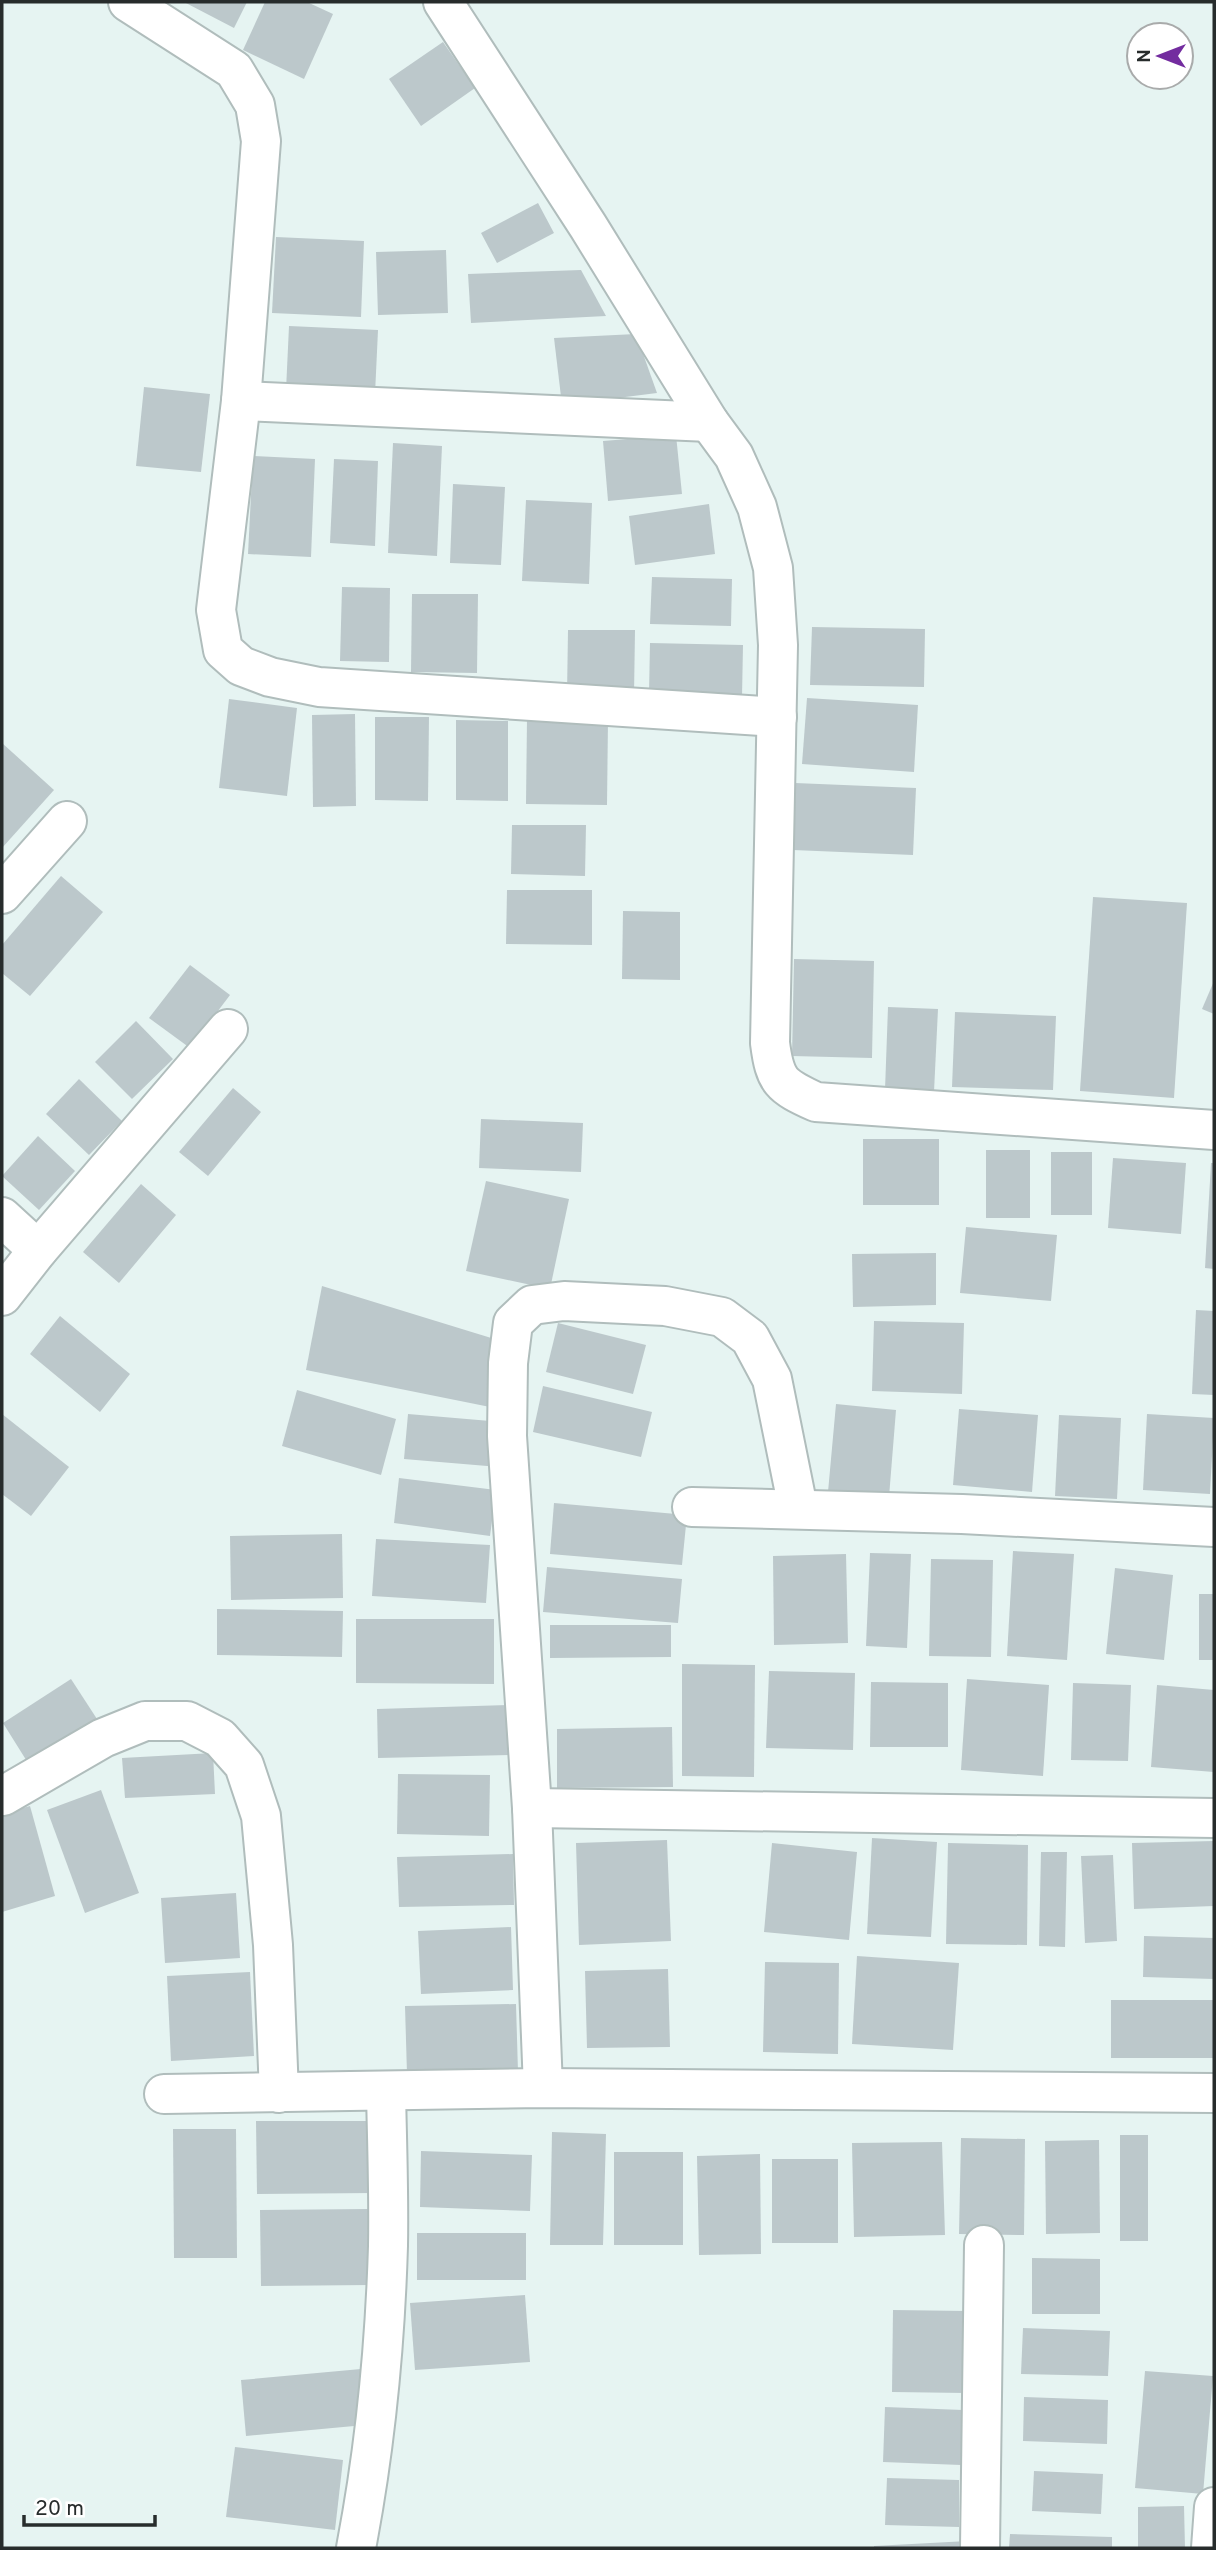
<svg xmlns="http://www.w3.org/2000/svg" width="1216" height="2550" viewBox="0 0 1216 2550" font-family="Overpass,sans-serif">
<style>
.building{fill:#bcc8cb}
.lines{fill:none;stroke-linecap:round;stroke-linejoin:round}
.minor-casing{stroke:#b0bdbc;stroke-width:42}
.minor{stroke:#fff;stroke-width:38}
</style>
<rect width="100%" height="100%" fill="#e6f4f2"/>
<g class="building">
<path d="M184 2H247L234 28Z"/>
<path d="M265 2H307L333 14 304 79 243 50Z"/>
<path d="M443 42 475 88 421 126 389 79Z"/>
<path d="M538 203 554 233 497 263 481 233Z"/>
<path d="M276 237 364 241 361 317 272 313Z"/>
<path d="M446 250 448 313 378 315 376 252Z"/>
<path d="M581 270 606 316 471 323 468 274Z"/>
<path d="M289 326 378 330 375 394 286 390Z"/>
<path d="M636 334 657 393 562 405 554 338Z"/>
<path d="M144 387 210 394 201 472 136 466Z"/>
<path d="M676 435 682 494 608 501 603 441Z"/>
<path d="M393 443 442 446 437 556 388 553Z"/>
<path d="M253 456 315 459 311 557 248 554Z"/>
<path d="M334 459 378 461 375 546 330 543Z"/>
<path d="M453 484 505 487 501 565 450 563Z"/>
<path d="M526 500 592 503 589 584 522 581Z"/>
<path d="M709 504 715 554 635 565 629 516Z"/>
<path d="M652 577 732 579 731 626 650 624Z"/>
<path d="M342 587 390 588 389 662 340 661Z"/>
<path d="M412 594H478L477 673 411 672Z"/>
<path d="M812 627 925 629 924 687 810 685Z"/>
<path d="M568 630H635L634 694H567Z"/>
<path d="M650 643 743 645 742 697 649 694Z"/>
<path d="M807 698 918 705 914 772 802 764Z"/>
<path d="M229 699 297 708 287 796 219 788Z"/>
<path d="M355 714 356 806 313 807 312 715Z"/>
<path d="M375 717H429L428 801 375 800Z"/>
<path d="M527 719 608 720 607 805 526 804Z"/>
<path d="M456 720 508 721V801L456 800Z"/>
<path d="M2 743 54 790 2 848Z"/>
<path d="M795 783 916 788 913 855 793 850Z"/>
<path d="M512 825H586L585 876 511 874Z"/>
<path d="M61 876 103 912 30 996 2 973V945Z"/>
<path d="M507 890H592V945L506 944Z"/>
<path d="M1093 897 1187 903 1174 1098 1080 1091Z"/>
<path d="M623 911 680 912V980L622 979Z"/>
<path d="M794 959 874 961 872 1058 792 1056Z"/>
<path d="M190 965 230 995 190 1048 149 1018Z"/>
<path d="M1214 981V1014L1202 1009Z"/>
<path d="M888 1007 938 1009 934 1092 885 1090Z"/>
<path d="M955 1012 1056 1016 1053 1090 952 1087Z"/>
<path d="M136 1021 173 1059 132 1099 95 1062Z"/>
<path d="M79 1079 122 1121 89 1155 46 1114Z"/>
<path d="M233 1088 261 1112 208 1176 179 1152Z"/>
<path d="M481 1119 583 1123 581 1172 479 1168Z"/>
<path d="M38 1136 75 1171 39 1210 2 1176Z"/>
<rect x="863" y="1139" width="76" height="66"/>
<rect x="986" y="1150" width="44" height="68"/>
<rect x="1051" y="1152" width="41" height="63"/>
<path d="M1113 1158 1186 1163 1181 1234 1108 1228Z"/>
<path d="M1211 1163H1214V1269L1205 1268Z"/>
<path d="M486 1181 569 1199 550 1289 466 1271Z"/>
<path d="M141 1184 176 1215 119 1283 83 1252Z"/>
<path d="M966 1227 1057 1235 1051 1301 960 1293Z"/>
<path d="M936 1253V1305L853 1307 852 1254Z"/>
<path d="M322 1286 501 1341 495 1408 306 1370Z"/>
<path d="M1196 1310 1214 1311V1395L1192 1394Z"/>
<path d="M60 1316 130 1374 100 1412 30 1354Z"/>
<path d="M874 1321 964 1323 962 1394 872 1391Z"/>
<path d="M558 1323 646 1345 633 1394 546 1372Z"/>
<path d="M543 1386 652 1412 641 1457 533 1432Z"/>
<path d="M297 1390 396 1419 381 1475 282 1446Z"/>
<path d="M836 1404 896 1410 889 1497 828 1492Z"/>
<path d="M959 1409 1038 1415 1032 1492 953 1485Z"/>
<path d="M2 1414 69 1467 31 1516 2 1494Z"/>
<path d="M408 1414 502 1422 499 1467 404 1459Z"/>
<path d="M1147 1414 1214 1418 1210 1494 1143 1490Z"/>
<path d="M1059 1415 1121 1418 1117 1499 1055 1496Z"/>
<path d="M399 1478 496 1490 490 1536 394 1523Z"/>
<path d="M554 1503 687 1515 682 1565 550 1554Z"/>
<path d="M342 1534 343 1598 231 1600 230 1536Z"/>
<path d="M376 1539 490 1545 486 1603 372 1596Z"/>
<path d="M1013 1551 1074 1554 1067 1660 1007 1656Z"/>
<path d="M870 1553 911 1554 907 1648 866 1646Z"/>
<path d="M846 1554 848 1643 774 1645 773 1556Z"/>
<path d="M931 1559 993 1560 991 1657 929 1656Z"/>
<path d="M547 1567 682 1579 678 1623 543 1612Z"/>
<path d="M1115 1568 1173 1575 1164 1660 1106 1654Z"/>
<rect x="1199" y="1594" width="15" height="66"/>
<path d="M217 1609 343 1611 342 1657 217 1655Z"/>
<path d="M356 1619H494V1684L356 1683Z"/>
<path d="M550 1625H671V1657L550 1658Z"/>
<path d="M682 1664 755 1665 754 1777 682 1776Z"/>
<path d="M769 1671 855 1673 853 1750 766 1748Z"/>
<path d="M71 1679 97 1719 28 1763 3 1723Z"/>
<path d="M967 1679 1049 1685 1043 1776 961 1770Z"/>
<path d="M871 1682 948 1683V1747H870Z"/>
<path d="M1073 1683 1131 1685 1128 1761 1071 1760Z"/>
<path d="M1157 1685 1214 1690V1772L1151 1767Z"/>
<path d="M508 1705 510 1755 378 1758 377 1709Z"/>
<path d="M672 1727 673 1787 557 1788V1729Z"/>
<path d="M213 1753 215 1794 125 1798 122 1758Z"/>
<path d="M398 1774 490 1775 489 1836 397 1834Z"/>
<path d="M101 1790 139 1893 85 1913 47 1810Z"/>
<path d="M30 1806 55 1896 2 1912V1814Z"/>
<path d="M872 1838 937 1842 931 1937 867 1934Z"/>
<path d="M667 1840 671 1941 579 1945 576 1843Z"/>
<path d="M1214 1841V1906L1134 1909 1132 1843Z"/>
<path d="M772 1843 857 1852 849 1940 764 1932Z"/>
<path d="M948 1843 1028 1845 1027 1945 946 1944Z"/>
<path d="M1041 1852H1067L1065 1947 1039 1946Z"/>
<path d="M513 1854 514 1905 399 1907 397 1857Z"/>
<path d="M1113 1855 1117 1941 1085 1943 1081 1856Z"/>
<path d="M236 1893 240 1958 165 1963 161 1898Z"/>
<path d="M511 1927 513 1990 421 1994 418 1931Z"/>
<path d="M1144 1936 1214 1938V1979L1143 1977Z"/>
<path d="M857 1956 959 1963 953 2050 852 2044Z"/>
<path d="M765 1962 839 1963 838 2054 763 2052Z"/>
<path d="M668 1969 670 2047 587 2048 585 1971Z"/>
<path d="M250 1972 254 2056 171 2061 167 1976Z"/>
<rect x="1111" y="2000" width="103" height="58"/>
<path d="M516 2004 518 2072 407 2074 405 2006Z"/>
<path d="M256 2121H373L374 2193 257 2194Z"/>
<path d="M173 2129H236L237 2258H174Z"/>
<path d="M552 2132 606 2134 603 2245H550Z"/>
<rect x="1120" y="2135" width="28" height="106"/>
<path d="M961 2138 1025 2139 1024 2235 959 2234Z"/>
<path d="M1099 2140 1100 2233 1046 2234 1045 2141Z"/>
<path d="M942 2142 945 2235 854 2237 852 2143Z"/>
<path d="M421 2151 532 2155 530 2211 420 2207Z"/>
<rect x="614" y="2152" width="69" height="93"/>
<path d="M760 2154 761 2254 699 2255 697 2156Z"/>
<rect x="772" y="2159" width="66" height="84"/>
<path d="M369 2209 370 2285 261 2286 260 2210Z"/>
<rect x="417" y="2233" width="109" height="47"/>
<path d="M1032 2258 1100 2259V2314H1032Z"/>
<path d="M525 2295 530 2362 415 2370 410 2303Z"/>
<path d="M893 2310 967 2311 966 2393 892 2392Z"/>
<path d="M1023 2328 1110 2331 1108 2376 1021 2374Z"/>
<path d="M361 2369 365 2425 246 2436 241 2380Z"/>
<path d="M1145 2371 1213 2376 1203 2494 1135 2488Z"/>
<path d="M1024 2397 1108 2400 1107 2444 1023 2441Z"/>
<path d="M885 2407 963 2410 961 2465 883 2462Z"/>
<path d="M235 2447 343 2460 335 2530 226 2517Z"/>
<path d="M1034 2471 1103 2474 1101 2514 1032 2511Z"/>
<path d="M887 2478 959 2480V2527L885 2525Z"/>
<path d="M1184 2506 1185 2548H1138V2507Z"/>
<path d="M1010 2534 1112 2537V2548H1009Z"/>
<path d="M968 2541V2548H874V2546Z"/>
</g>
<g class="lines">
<defs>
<g id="minor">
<path d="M128 2 234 70 255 105 261 141 241 401 216 610 223 650 241 666 270 677 319 687 777 717"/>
<path d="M443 2 588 226 709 422 734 456 757 507 773 568 778 645 770 1043C775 1082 781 1086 816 1102L1214 1130"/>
<path d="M241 401 709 422"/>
<path d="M2 894 67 821"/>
<path d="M2 1217 38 1250"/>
<path d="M2 1296 38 1250 228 1029"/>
<path d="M692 1507 962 1514 1214 1527"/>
<path d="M3 1796 103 1738 145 1721H187L220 1738 244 1765 261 1816 273 1945 279 2093"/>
<path d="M532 1808 1214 1818"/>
<path d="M543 2088 532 1808 507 1436 508 1363 513 1323 532 1305 564 1301 665 1306 722 1317 750 1338 772 1379 798 1508"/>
<path d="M164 2094 543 2088 1214 2093"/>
<path d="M356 2548C375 2449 385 2347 388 2246 389 2195 387 2143 386 2092"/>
<path d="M980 2548 984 2245"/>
<path d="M1211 2548 1214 2507"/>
</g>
</defs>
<use href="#minor" class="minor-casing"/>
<use href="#minor" class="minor"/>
</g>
<rect width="1216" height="2550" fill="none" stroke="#272c2c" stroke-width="7"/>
<g transform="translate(1160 56) rotate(270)"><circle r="33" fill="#ffffff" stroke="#a9abab" stroke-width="2"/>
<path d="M0-5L12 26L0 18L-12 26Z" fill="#732c9f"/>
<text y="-10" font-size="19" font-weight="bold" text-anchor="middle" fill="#272c2c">N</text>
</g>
<path d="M24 2515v10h131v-10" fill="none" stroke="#272c2c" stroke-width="3.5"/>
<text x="35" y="2515" font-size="21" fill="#272c2c" stroke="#ffffff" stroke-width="5" paint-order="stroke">20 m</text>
</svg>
